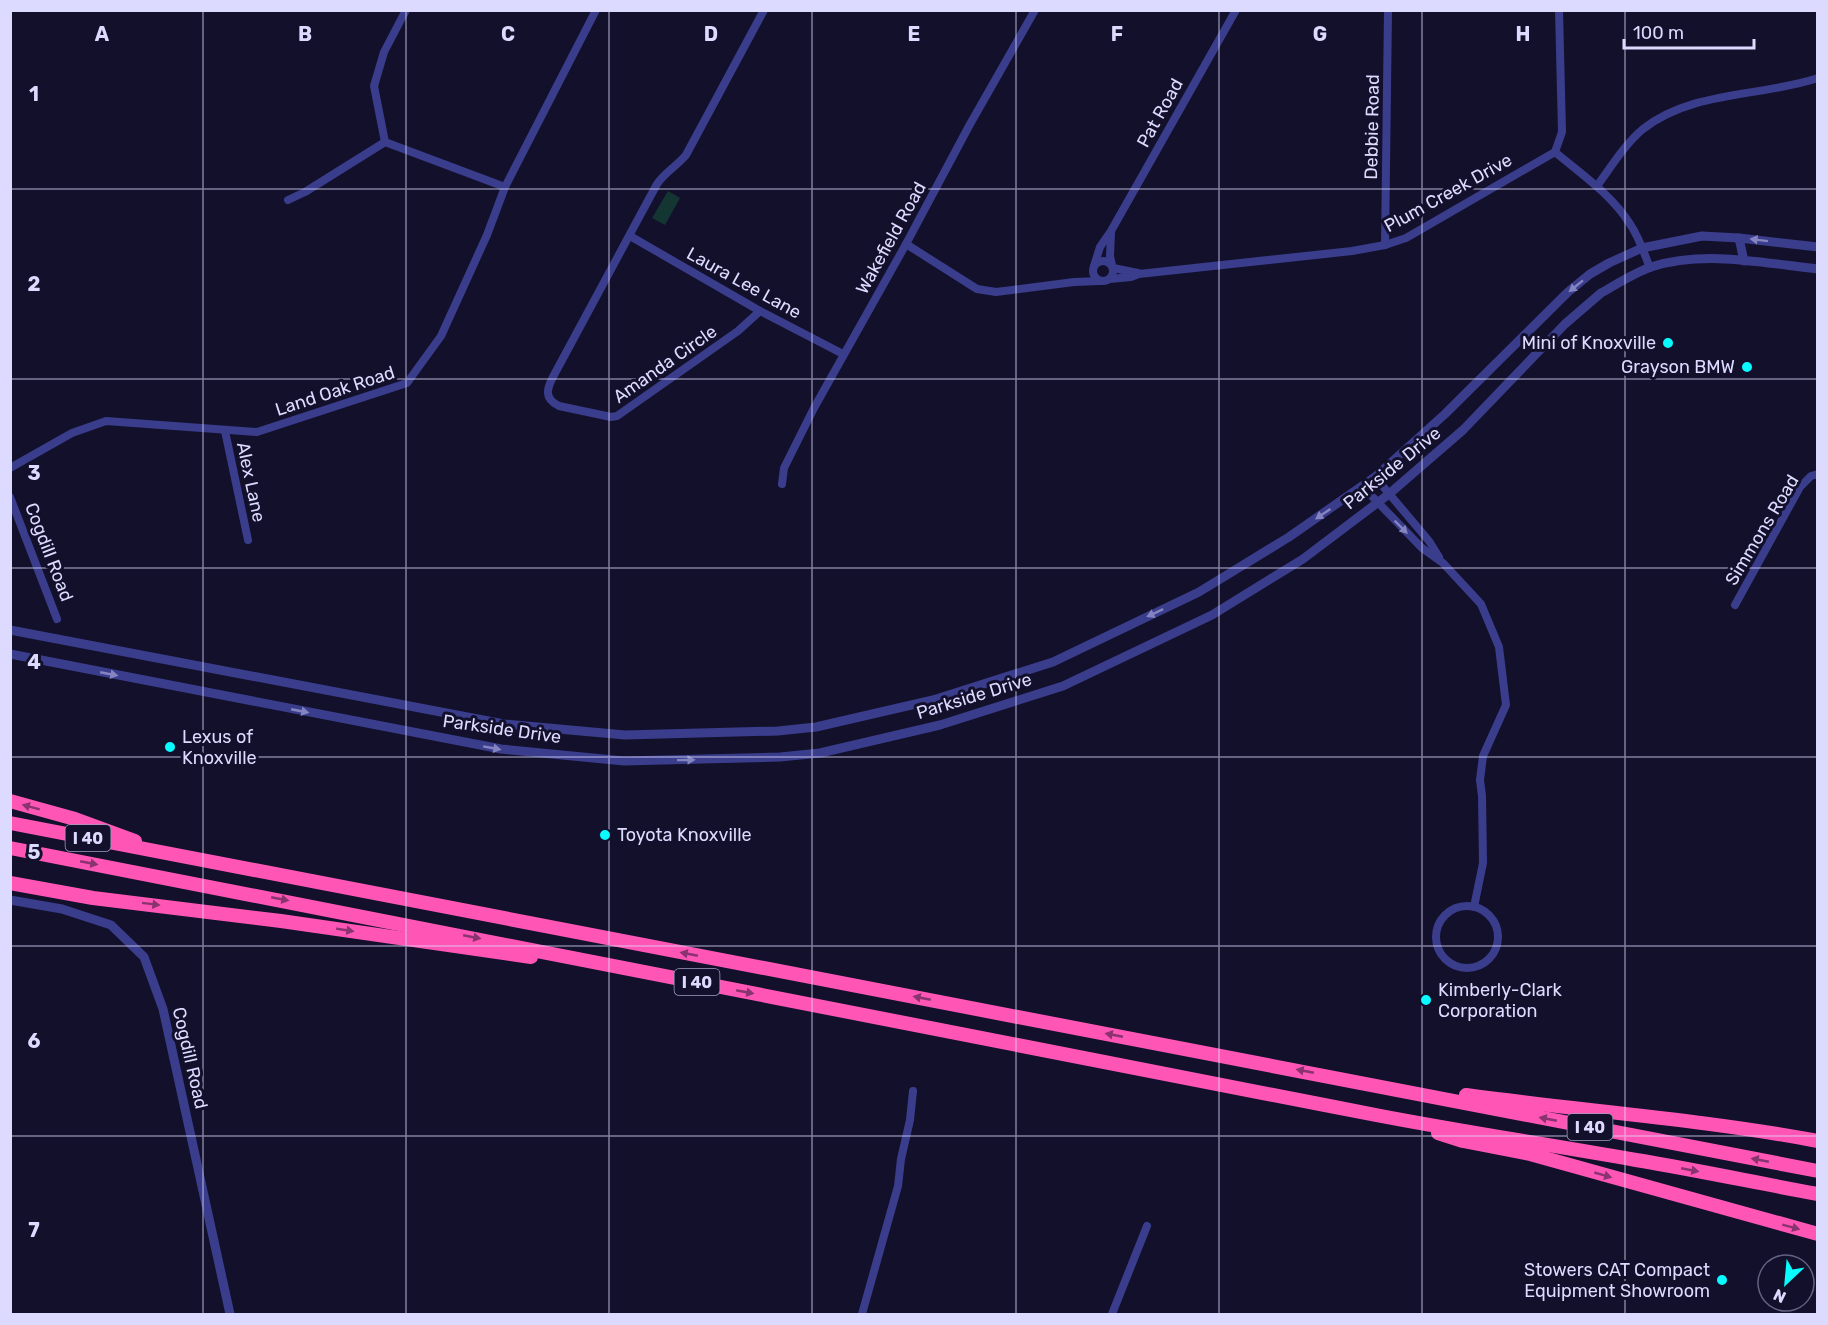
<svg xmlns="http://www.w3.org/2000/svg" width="1828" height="1325" viewBox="0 0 1828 1325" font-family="Rubik,sans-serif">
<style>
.green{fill:#133632}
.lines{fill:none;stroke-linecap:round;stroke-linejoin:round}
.minor{stroke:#3a3d8c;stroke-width:8}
.tertiary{stroke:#3a3d8c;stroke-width:9}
.motorway{stroke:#ff56b5;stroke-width:14}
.oneway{fill:#8384c0}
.oneway2{fill:#893370}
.grid{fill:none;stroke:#dcdbff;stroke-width:1.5;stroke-opacity:0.55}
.poi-dot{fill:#07fbff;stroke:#13102c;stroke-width:2}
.labels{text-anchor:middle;stroke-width:6;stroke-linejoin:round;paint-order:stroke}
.shield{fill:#13102c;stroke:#a09ec0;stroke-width:1.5}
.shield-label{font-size:16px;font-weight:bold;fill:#dcdbff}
.street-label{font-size:18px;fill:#dcdbff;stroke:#13102c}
.poi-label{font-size:18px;fill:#dcdbff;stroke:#13102c;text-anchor:end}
.grid-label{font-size:20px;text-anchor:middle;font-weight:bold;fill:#dcdbff;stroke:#13102c;stroke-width:6;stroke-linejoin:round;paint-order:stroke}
</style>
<rect width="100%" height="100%" fill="#13102c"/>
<path class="green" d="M668 191 680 198 665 225 652 218Z"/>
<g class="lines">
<g class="minor">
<path d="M385 142 374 86 384 52 406 10"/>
<path d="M385 142 505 187"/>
<path d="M1555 152C1581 174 1611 194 1630 224 1639 237 1644 253 1650 268"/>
<path d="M1597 186C1611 167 1625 144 1643 129 1693 90 1761 97 1818 78"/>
<path d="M288 200 305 192 385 142"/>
<path d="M1111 233 1110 256 1112 265"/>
<path d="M630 236 760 311 843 354"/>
<path d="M906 244 977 289 996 292 1074 282 1100 281"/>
<path d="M1385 245 1388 10"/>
<circle cx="1103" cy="271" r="10"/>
<path d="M1094 266 1100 247 1111 231 1236 10"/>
<path d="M1113 268 1138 273"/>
<path d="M1110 279 1131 277 1139 274 1352 251 1385 245 1406 238 1555 152 1562 132 1559 10"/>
<path d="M760 311 738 331 617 416 611 417 559 406C543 398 547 388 554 375L657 184C665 172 677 166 686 155L764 10"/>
<path d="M225 431 248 540"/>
<path d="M10 468 72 433 106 421 257 432 407 383 441 336 487 235 505 187 596 10"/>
<path d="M1375 477 1429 541 1439 557"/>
<path d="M782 484 784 468 814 408 906 244 969 126 1035 10"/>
<path d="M1363 487 1422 548 1443 563 1481 604 1499 647 1506 705 1483 756 1480 780 1482 796 1483 863 1474 907"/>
<path d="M10 497 57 619"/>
<path d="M1735 605 1800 487 1811 476 1818 474"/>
<circle cx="1467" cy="937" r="31"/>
<path d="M862 1314 898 1186 901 1159 910 1120 913 1091"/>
<path d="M1112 1314 1147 1226"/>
</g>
<g class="tertiary">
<path d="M1739 238 1744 261"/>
<path d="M10 630 504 724 625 735 778 731 816 727 933 700 1053 662 1199 592 1289 537 1375 477 1445 414 1568 292 1590 274 1609 263 1642 248 1702 236 1739 238 1818 247"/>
<path d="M10 654 501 749 624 761 780 757 820 753 940 725 1063 686 1212 615 1303 559 1389 494 1463 430 1565 324 1601 293C1617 284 1634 273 1651 267 1704 250 1763 263 1818 269"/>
<path d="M10 900 62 909 111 925 144 957 163 1009 230 1314"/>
</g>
<g class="motorway">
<path d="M10 801 75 819 135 841"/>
<path d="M10 823 1818 1171"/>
<path d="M10 848C468 935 924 1028 1381 1116 1465 1132 1551 1145 1636 1160 1697 1170 1757 1183 1818 1194"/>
<path d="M10 883 93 898 281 921 531 957"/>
<path d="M1466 1095C1583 1111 1701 1119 1818 1141"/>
<path d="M1438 1133 1463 1141 1530 1154 1818 1234"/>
</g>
</g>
<defs><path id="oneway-solid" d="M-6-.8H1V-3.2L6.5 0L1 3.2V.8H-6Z" transform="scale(1.5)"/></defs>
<g class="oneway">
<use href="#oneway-solid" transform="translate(1759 240) rotate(-173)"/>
<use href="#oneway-solid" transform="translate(1576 286) rotate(141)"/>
<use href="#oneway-solid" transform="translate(1323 514) rotate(146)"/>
<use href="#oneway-solid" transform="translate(1401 527) rotate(45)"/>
<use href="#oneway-solid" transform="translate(1155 613) rotate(155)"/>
<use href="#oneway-solid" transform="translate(109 674) rotate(11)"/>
<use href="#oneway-solid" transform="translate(300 711) rotate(11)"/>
<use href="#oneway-solid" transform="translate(492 748) rotate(10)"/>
<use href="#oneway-solid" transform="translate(686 760) rotate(-1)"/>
</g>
<g class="oneway2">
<use href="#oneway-solid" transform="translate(31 807) rotate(-165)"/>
<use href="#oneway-solid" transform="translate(89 863) rotate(11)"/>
<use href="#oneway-solid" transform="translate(280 899) rotate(11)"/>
<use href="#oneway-solid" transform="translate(151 904) rotate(7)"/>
<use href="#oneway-solid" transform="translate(345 930) rotate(9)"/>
<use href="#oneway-solid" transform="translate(472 937) rotate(11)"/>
<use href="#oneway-solid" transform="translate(689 954) rotate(-169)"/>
<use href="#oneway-solid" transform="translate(745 992) rotate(11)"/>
<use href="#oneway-solid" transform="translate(922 998) rotate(-169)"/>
<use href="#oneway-solid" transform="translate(1114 1035) rotate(-169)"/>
<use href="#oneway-solid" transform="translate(1305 1071) rotate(-169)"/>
<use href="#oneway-solid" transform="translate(1548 1119) rotate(-169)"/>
<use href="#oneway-solid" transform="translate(1760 1160) rotate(-169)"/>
<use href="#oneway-solid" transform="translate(1690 1170) rotate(11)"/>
<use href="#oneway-solid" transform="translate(1603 1175) rotate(16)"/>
<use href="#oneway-solid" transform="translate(1791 1227) rotate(15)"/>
</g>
<path class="grid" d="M203 10V1314M406 10V1314M609 10V1314M812 10V1314M1016 10V1314M1219 10V1314M1422 10V1314M1625 10V1314M10 189H1818M10 379H1818M10 568H1818M10 757H1818M10 946H1818M10 1136H1818"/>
<g class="poi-dot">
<circle cx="1668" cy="343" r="6"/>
<circle cx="1747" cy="367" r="6"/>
<circle cx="170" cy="747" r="6"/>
<circle cx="605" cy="835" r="6"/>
<circle cx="1426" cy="1000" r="6"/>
<circle cx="1722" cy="1280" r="6"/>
</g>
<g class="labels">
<g class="shield">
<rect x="65.5" y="825" width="45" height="26" rx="4.5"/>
<rect x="674.5" y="969" width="45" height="26" rx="4.5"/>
<rect x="1567.5" y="1114" width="45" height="26" rx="4.5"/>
</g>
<g class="shield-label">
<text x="88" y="844">I 40</text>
<text x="697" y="988">I 40</text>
<text x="1590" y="1133">I 40</text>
</g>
<g class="street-label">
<text transform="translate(1160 113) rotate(-61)" y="6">Pat Road</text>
<text transform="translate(1372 127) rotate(-89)" y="6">Debbie Road</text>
<text transform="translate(1448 193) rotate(-29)" y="6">Plum Creek Drive</text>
<text transform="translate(891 238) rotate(-61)" y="6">Wakefield Road</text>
<text transform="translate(744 283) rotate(29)" y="6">Laura Lee Lane</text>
<text transform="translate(665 364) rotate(-35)" y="6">Amanda Circle</text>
<text transform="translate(335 391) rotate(-18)" y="6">Land Oak Road</text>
<text transform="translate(1392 468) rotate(-39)" y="6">Parkside Drive</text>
<text transform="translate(251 482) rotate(78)" y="6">Alex Lane</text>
<text transform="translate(1762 530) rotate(-59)" y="6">Simmons Road</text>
<text transform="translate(49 552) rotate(69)" y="6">Cogdill Road</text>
<text transform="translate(974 696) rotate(-17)" y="6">Parkside Drive</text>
<text transform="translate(502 729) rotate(8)" y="6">Parkside Drive</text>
<text transform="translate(190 1058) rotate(77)" y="6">Cogdill Road</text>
</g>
<g class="poi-label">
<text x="1656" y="349">Mini of Knoxville</text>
<text x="1735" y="373">Grayson BMW</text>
<text x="182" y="743" text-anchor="start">Lexus of<tspan x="182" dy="21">Knoxville</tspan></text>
<text x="617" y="841" text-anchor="start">Toyota Knoxville</text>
<text x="1438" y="996" text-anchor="start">Kimberly-Clark<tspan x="1438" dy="21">Corporation</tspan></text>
<text x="1710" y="1276">Stowers CAT Compact<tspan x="1710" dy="21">Equipment Showroom</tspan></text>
</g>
</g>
<g class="grid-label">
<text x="102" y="41">A</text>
<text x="305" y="41">B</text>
<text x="508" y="41">C</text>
<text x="711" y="41">D</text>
<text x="914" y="41">E</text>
<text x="1117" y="41">F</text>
<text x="1320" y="41">G</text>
<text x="1523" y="41">H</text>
<text x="34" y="101">1</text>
<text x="34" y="291">2</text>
<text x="34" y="480">3</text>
<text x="34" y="669">4</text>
<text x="34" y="859">5</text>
<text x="34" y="1048">6</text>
<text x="34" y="1237">7</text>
</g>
<rect width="1828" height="1325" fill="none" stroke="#dcdbff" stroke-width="24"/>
<g transform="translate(1786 1283) rotate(206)"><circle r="28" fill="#13102c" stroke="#636180" stroke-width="1.5"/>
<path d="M0-4.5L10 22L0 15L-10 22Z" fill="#07fbff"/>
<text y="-9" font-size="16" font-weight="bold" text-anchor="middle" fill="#dcdbff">N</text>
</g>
<path d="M1624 39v9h130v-9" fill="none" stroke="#dcdbff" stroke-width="3"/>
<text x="1633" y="39" font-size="18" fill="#dcdbff" stroke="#13102c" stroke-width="4.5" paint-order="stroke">100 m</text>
</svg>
